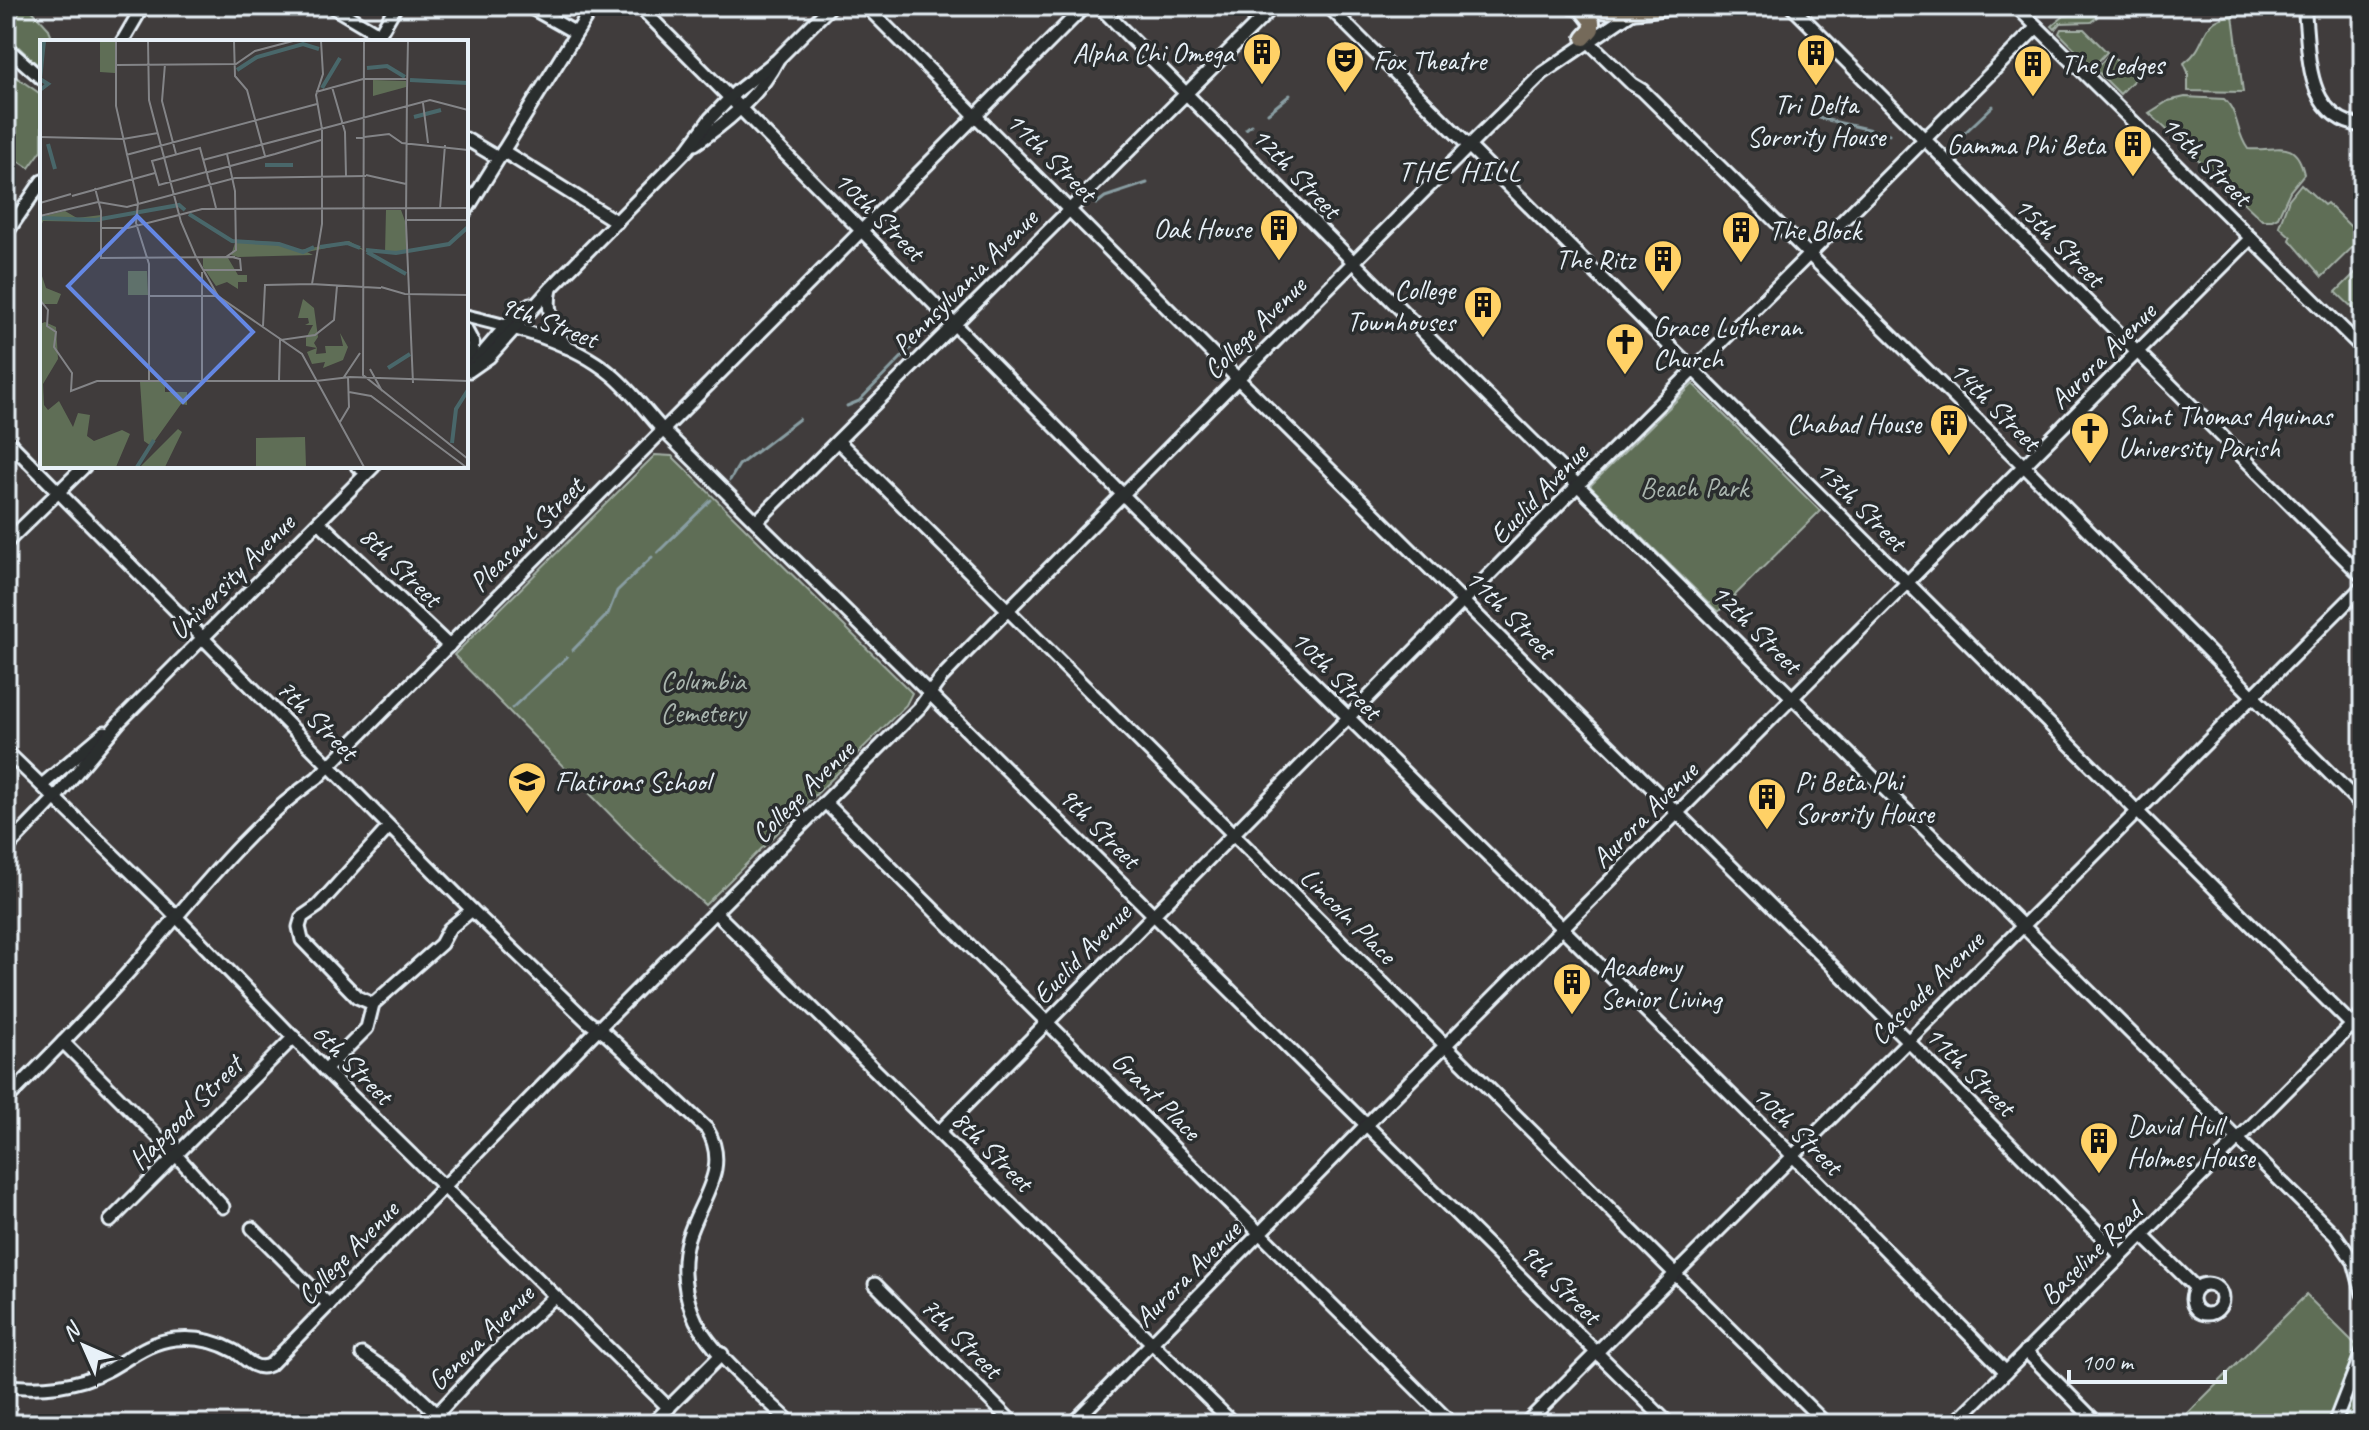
<svg xmlns="http://www.w3.org/2000/svg" width="2369" height="1430" viewBox="0 0 2369 1430" font-family="Caveat,sans-serif">
<style>
.green{fill:#5f6e56;stroke:#a4b0a7;stroke-width:2}
.lines{fill:none;stroke-linecap:round;stroke-linejoin:round}
.stream{stroke:#899ea3;stroke-width:3}
.minor-casing{stroke:#e8f1f8;stroke-width:17}
.major-casing{stroke:#e8f1f8;stroke-width:20}
.minor{stroke:#2a2d2e;stroke-width:11}
.major{stroke:#746a5a;stroke-width:14}
.labels{text-anchor:middle;stroke-width:7;stroke-linejoin:round;paint-order:stroke}
.poi-label{font-size:28px;fill:#e8f1f8;stroke:#2a2d2e;text-anchor:start}
.street-label{font-size:28px;fill:#e8f1f8;stroke:#2a2d2e}
.park-label{font-size:28px;fill:#aab6af;stroke:#2a2d2e}
.neighbourhood-label{font-size:30px;letter-spacing:2px;fill:#e8f1f8;stroke:#2a2d2e}
.inset-river{fill:none;stroke:#49676a;stroke-width:4}
.inset-road{fill:none;stroke:#838487;stroke-width:2}
.view{fill:#6487e3;fill-opacity:0.15;stroke:#6487e3;stroke-width:4}
.inset-edge{fill:none;stroke:#e8f1f8;stroke-width:4}
</style>
<rect width="100%" height="100%" fill="#403c3c"/>
<filter id="ink" filterUnits="userSpaceOnUse"><feTurbulence type="fractalNoise" baseFrequency=".0125" numOctaves="2"/><feDisplacementMap in="SourceGraphic" scale="16" xChannelSelector="R" yChannelSelector="G"/><feConvolveMatrix kernelMatrix="1 2 1 2 8 2 1 2 1" color-interpolation-filters="sRGB"/></filter>
<g filter="url(#ink)">
<g class="green">
<path d="M6 6H28L49 29 53 42H42V69L6 35Z"/>
<path d="M2091 12 2097 17 2091 22 2060 23 2055 29 2052 26 2064 16Z"/>
<path d="M2233 15 2243 92 2188 91V72L2184 63C2211 44 2196 21 2233 15Z"/>
<path d="M2061 29H2084L2107 52 2093 67 2059 33Z"/>
<path d="M2110 54 2135 79 2120 94 2095 69Z"/>
<path d="M6 70 42 95V150L29 168 11 156 6 134V115L11 110 6 107Z"/>
<path d="M2185 97 2224 99C2239 112 2236 134 2248 149 2275 152 2296 136 2304 174L2290 191 2278 217 2272 220H2262L2149 113 2168 101Z"/>
<path d="M2301 184 2324 205 2327 203 2362 238 2322 277 2290 240 2291 237 2279 226 2289 199Z"/>
<path d="M2363 265V311L2359 314 2336 292Z"/>
<path d="M1693 384 1820 511 1718 612 1590 486Z"/>
<path d="M655 455 672 456 912 693 906 705 705 905 643 848 454 655Z"/>
<path d="M2306 1295 2363 1352V1424H2177Z"/>
</g>
<g class="lines">
<g class="stream">
<path d="M1268 113 1290 95"/>
<path d="M1819 118 1889 134"/>
<path d="M1246 129 1251 125"/>
<path d="M1955 142 1993 106"/>
<path d="M1096 204 1105 197 1147 183"/>
<path d="M949 310 968 291"/>
<path d="M847 406 859 401 938 320"/>
<path d="M730 480 739 465 799 419"/>
<path d="M658 552 711 500"/>
<path d="M573 650 608 614 617 591 652 557"/>
<path d="M512 708 567 657"/>
</g>
<defs>
<g id="minor">
<path d="M331 6 380 35"/>
<path d="M528 6 576 33"/>
<path d="M639 6 1135 507 1792 1155 2006 1372"/>
<path d="M866 6 1226 367 1908 1041 2121 1256"/>
<path d="M1099 6 1424 333 2336 1236 2354 1262 2363 1294"/>
<path d="M1328 6 2363 1036"/>
<path d="M1791 6 2363 577"/>
<path d="M2016 6 2363 349"/>
<path d="M2304 6C2310 52 2303 118 2363 126"/>
<path d="M122 42 143 6"/>
<path d="M375 42 396 6"/>
<path d="M1590 43 1632 84 1642 90 2025 467 2363 807"/>
<path d="M6 47 42 79"/>
<path d="M466 139 498 158"/>
<path d="M695 144C726 123 760 95 777 61"/>
<path d="M503 151 617 222"/>
<path d="M466 211 593 6"/>
<path d="M6 234 42 181"/>
<path d="M551 289C545 312 554 328 566 347"/>
<path d="M466 316C516 328 571 341 611 374 631 390 646 412 663 430L1669 1424"/>
<path d="M466 330 473 343 471 363"/>
<path d="M471 367 506 326 530 304"/>
<path d="M469 371 489 357 552 287 688 149 710 119 736 92 777 60 831 6"/>
<path d="M6 439 472 910 587 1021 607 1035 707 1129C731 1169 700 1199 688 1238 680 1265 684 1296 696 1321 716 1359 762 1394 792 1424"/>
<path d="M838 441 1826 1424"/>
<path d="M357 466 367 472"/>
<path d="M319 522 449 646"/>
<path d="M756 522 1274 6"/>
<path d="M6 543 85 466"/>
<path d="M6 751 160 900 325 1070 669 1408"/>
<path d="M42 785 105 732"/>
<path d="M825 802 1452 1424"/>
<path d="M6 849 56 797 121 720 374 466"/>
<path d="M716 913 1234 1424"/>
<path d="M373 1004 357 997 302 940 299 927 302 917 318 906 389 827"/>
<path d="M63 1042 176 1155 223 1207"/>
<path d="M325 1070 367 1028 373 1004 441 944 449 929 472 910"/>
<path d="M6 1100C49 1056 93 1013 133 967 190 903 246 827 317 778L1085 6"/>
<path d="M940 1131 1578 485 2037 27"/>
<path d="M110 1221 294 1037"/>
<path d="M252 1228 329 1305"/>
<path d="M2142 1235 2196 1288"/>
<path d="M875 1284 1014 1424"/>
<circle cx="2207" cy="1299" r="15"/>
<path d="M2026 1351 2098 1424"/>
<path d="M362 1354 400 1379 448 1424"/>
<path d="M6 1386C42 1389 76 1387 108 1370 130 1358 148 1342 175 1339 195 1337 216 1341 234 1351 241 1355 247 1362 254 1365 260 1368 266 1367 271 1364L590 1037 920 707 941 678 967 651 1479 136 1543 73 1634 11"/>
<path d="M438 1413 489 1358 555 1296"/>
<path d="M652 1424 722 1354"/>
<path d="M1072 1424 1366 1125 2251 238"/>
<path d="M1525 1424 2363 586"/>
<path d="M1954 1424 2363 1014"/>
<path d="M2334 1424 2363 1350"/>
</g>
<g id="major">
<path d="M1572 6C1607 14 1641 11 1675 6"/>
<path d="M1581 8 1592 22V29L1584 38"/>
</g>
</defs>
<use href="#minor" class="minor-casing"/>
<use href="#major" class="major-casing"/>
<use href="#minor" class="minor"/>
<use href="#major" class="major"/>
</g>
</g>
<defs>
<symbol id="building-pin" viewBox="-11 -11 22 30"><path d="M0 17L-7.5 6A9.5 9.5 0 1 1 7.5 6Z" fill="#ffd166" stroke="#2a2d2e"/><path d="M-4-6H4V6H1V3H-1V6H-4ZM-2.5-4.3h1.7v1.8h-1.7ZM.8-4.3h1.7v1.8H.8ZM-2.5-1h1.7V.8h-1.7ZM.8-1h1.7V.8H.8Z" fill="#111"/></symbol>
<symbol id="theatre-pin" viewBox="-11 -11 22 30"><path d="M0 17L-7.5 6A9.5 9.5 0 1 1 7.5 6Z" fill="#ffd166" stroke="#2a2d2e"/><path d="M-5-5.5Q0-4 5-5.5V0Q5 5 0 6Q-5 5-5 0ZM-3.3-2.5H-1v1.5H-3.3ZM1-2.5H3.3v1.5H1ZM-2.8 1Q0 5.5 2.8 1Z" fill="#111"/></symbol>
<symbol id="church-pin" viewBox="-11 -11 22 30"><path d="M0 17L-7.5 6A9.5 9.5 0 1 1 7.5 6Z" fill="#ffd166" stroke="#2a2d2e"/><path d="M-1.2-6h2.4v3.5h3.3v2.4h-3.3V6h-2.4V-.1h-3.3v-2.4h3.3Z" fill="#111"/></symbol>
<symbol id="school-pin" viewBox="-11 -11 22 30"><path d="M0 17L-7.5 6A9.5 9.5 0 1 1 7.5 6Z" fill="#ffd166" stroke="#2a2d2e"/><path d="M0-5L7-2L0 1L-7-2ZM-4 1L0 2.5L4 1V4Q0 6-4 4Z" fill="#111"/></symbol>
</defs>
<g fill-rule="evenodd">
<use href="#building-pin" x="1240" y="30" width="44" height="60"/>
<use href="#building-pin" x="1794" y="31" width="44" height="60"/>
<use href="#theatre-pin" x="1323" y="38" width="44" height="60"/>
<use href="#building-pin" x="2011" y="42" width="44" height="60"/>
<use href="#building-pin" x="2111" y="122" width="44" height="60"/>
<use href="#building-pin" x="1257" y="206" width="44" height="60"/>
<use href="#building-pin" x="1719" y="208" width="44" height="60"/>
<use href="#building-pin" x="1641" y="237" width="44" height="60"/>
<use href="#building-pin" x="1461" y="283" width="44" height="60"/>
<use href="#church-pin" x="1603" y="320" width="44" height="60"/>
<use href="#building-pin" x="1927" y="401" width="44" height="60"/>
<use href="#church-pin" x="2068" y="409" width="44" height="60"/>
<use href="#school-pin" x="505" y="759" width="44" height="60"/>
<use href="#building-pin" x="1745" y="775" width="44" height="60"/>
<use href="#building-pin" x="1550" y="960" width="44" height="60"/>
<use href="#building-pin" x="2077" y="1119" width="44" height="60"/>
</g>
<g class="labels">
<g class="poi-label">
<text x="1234" y="62" text-anchor="end">Alpha Chi Omega</text>
<text x="1373" y="70">Fox Theatre</text>
<text x="2061" y="74">The Ledges</text>
<text x="1816" y="114" text-anchor="middle">Tri Delta<tspan x="1816" dy="32">Sorority House</tspan></text>
<text x="2105" y="154" text-anchor="end">Gamma Phi Beta</text>
<text x="1251" y="238" text-anchor="end">Oak House</text>
<text x="1769" y="240">The Block</text>
<text x="1635" y="269" text-anchor="end">The Ritz</text>
<text x="1455" y="299" text-anchor="end">College<tspan x="1455" dy="32">Townhouses</tspan></text>
<text x="1653" y="336">Grace Lutheran<tspan x="1653" dy="32">Church</tspan></text>
<text x="2118" y="425">Saint Thomas Aquinas<tspan x="2118" dy="32">University Parish</tspan></text>
<text x="1921" y="433" text-anchor="end">Chabad House</text>
<text x="555" y="791">Flatirons School</text>
<text x="1795" y="791">Pi Beta Phi<tspan x="1795" dy="32">Sorority House</tspan></text>
<text x="1600" y="976">Academy<tspan x="1600" dy="32">Senior Living</tspan></text>
<text x="2127" y="1135">David Hull<tspan x="2127" dy="32">Holmes House</tspan></text>
</g>
<g class="street-label">
<text transform="translate(1052 156) rotate(45)" y="10">11th Street</text>
<text transform="translate(2207 160) rotate(45)" y="10">16th Street</text>
<text transform="translate(1297 172) rotate(46)" y="10">12th Street</text>
<text transform="translate(880 215) rotate(45)" y="10">10th Street</text>
<text transform="translate(2060 241) rotate(45)" y="10">15th Street</text>
<text transform="translate(964 281) rotate(-45)" y="10">Pennsylvania Avenue</text>
<text transform="translate(549 321) rotate(21)" y="10">9th Street</text>
<text transform="translate(1254 327) rotate(-45)" y="10">College Avenue</text>
<text transform="translate(2102 355) rotate(-45)" y="10">Aurora Avenue</text>
<text transform="translate(1996 405) rotate(45)" y="10">14th Street</text>
<text transform="translate(1538 493) rotate(-46)" y="10">Euclid Avenue</text>
<text transform="translate(1862 505) rotate(45)" y="10">13th Street</text>
<text transform="translate(526 534) rotate(-45)" y="10">Pleasant Street</text>
<text transform="translate(401 566) rotate(44)" y="10">8th Street</text>
<text transform="translate(231 576) rotate(-45)" y="10">University Avenue</text>
<text transform="translate(1511 613) rotate(45)" y="10">11th Street</text>
<text transform="translate(1757 628) rotate(45)" y="10">12th Street</text>
<text transform="translate(1337 674) rotate(45)" y="10">10th Street</text>
<text transform="translate(318 719) rotate(45)" y="10">7th Street</text>
<text transform="translate(802 791) rotate(-45)" y="10">College Avenue</text>
<text transform="translate(1644 814) rotate(-45)" y="10">Aurora Avenue</text>
<text transform="translate(1100 827) rotate(45)" y="10">9th Street</text>
<text transform="translate(1349 915) rotate(45)" y="10">Lincoln Place</text>
<text transform="translate(1081 953) rotate(-46)" y="10">Euclid Avenue</text>
<text transform="translate(1926 987) rotate(-45)" y="10">Cascade Avenue</text>
<text transform="translate(353 1063) rotate(45)" y="10">6th Street</text>
<text transform="translate(1971 1070) rotate(45)" y="10">11th Street</text>
<text transform="translate(1157 1095) rotate(45)" y="10">Grant Place</text>
<text transform="translate(185 1112) rotate(-45)" y="10">Hapgood Street</text>
<text transform="translate(1798 1129) rotate(45)" y="10">10th Street</text>
<text transform="translate(993 1150) rotate(45)" y="10">8th Street</text>
<text transform="translate(347 1252) rotate(-46)" y="10">College Avenue</text>
<text transform="translate(2090 1253) rotate(-45)" y="10">Baseline Road</text>
<text transform="translate(1187 1273) rotate(-45)" y="10">Aurora Avenue</text>
<text transform="translate(1561 1283) rotate(45)" y="10">9th Street</text>
<text transform="translate(480 1337) rotate(-45)" y="10">Geneva Avenue</text>
<text transform="translate(962 1337) rotate(45)" y="10">7th Street</text>
</g>
<g class="park-label">
<text x="1694" y="497">Beach Park</text>
<text x="703" y="690">Columbia<tspan x="703" dy="32">Cemetery</tspan></text>
</g>
<g class="neighbourhood-label">
<text x="1460" y="181">THE HILL</text>
</g>
</g>
<g transform="translate(40 40)">
<rect width="428" height="428" fill="#403c3c"/>
<path d="M60 1H75V33L60 32ZM333 40 366 41V47L333 56ZM346 170H361L365 181 368 209 360 213H345ZM25 171 37 178 61 175V182L3 181 0 189V177ZM196 200 236 202 260 210 309 201 326 211 306 204 267 212 273 215 198 217 191 215ZM163 218H188L198 235H207V242H198V249L187 242 176 246 163 227ZM0 230 6 248 21 254 17 264H0ZM88 231H107L108 255H88ZM263 259 274 268 278 297 274 303 277 308 276 314 286 313 285 306H303L300 293 308 307 303 320 283 328 285 322 272 324 267 312 277 308 266 306V298L273 285H265L269 283 268 278H258ZM5 282 16 287 18 319 3 344 4 365 8 370 19 361 33 387 38 373 50 375 47 396 54 401 82 390 90 394 76 427H0V284ZM100 342H125V352H147V365L141 364 111 406 104 401ZM138 389 142 392 125 427H100ZM265 397 266 426 216 427V398Z" fill="#5f6e56"/>
<path class="inset-river" d="M327 28 347 26 365 37M197 30 217 17 263 4 279 9M370 40 428 43M282 48 300 18M0 50 8 44 0 39 4 1M374 77 401 70M8 104 15 129M225 125H253M149 174 192 201 239 204 263 212 274 207M1 178 55 180 139 165 145 170M280 207 307 203 320 208M326 210 356 213 409 204 428 187M327 212 366 234M348 328 370 314M412 403 416 369 428 350M97 427 114 400"/>
<path class="inset-road" d="M76 1V66L98 163 96 183 109 224V341M108 1 109 60 141 182 156 217 178 256 262 314 324 427M194 1 195 36 207 50 225 116M281 1 283 34 276 55 282 89V184L272 244 341 248M324 1 323 335 428 419M125 24 122 61 136 114M77 25 196 24 215 11 253 1M292 47 305 92 306 136M367 48 366 183 373 343M367 49 368 1M276 52 323 39H367M383 63 388 103M281 89 390 60 428 70M0 97 83 99 118 93M316 98 349 94 362 103 428 110M86 115 277 64M163 120 281 89M326 135 366 144M55 148 61 171V218L195 217M32 156 115 133M0 163 31 154M176 168 170 144 168 138 167 133V132L166 131V130L160 108 112 121 119 145 166 132H168L235 114 281 100M400 169 405 105M139 175 162 169 428 168M0 176 58 162 87 167 195 138 326 136M367 180H428M61 188H88L139 175M186 217 196 210 195 151 187 114M164 230H201L200 219 192 217M341 247 365 254 428 255M109 256H176M0 260 8 270 7 286 16 292 14 307 32 333 31 351 57 341H276M223 286 225 245 272 244M330 329 342 351M304 337 320 313M162 341V232M239 341 240 300 275 295 294 280 297 246M276 341 310 337 428 341M309 352 331 356 426 427M300 382 309 367 308 337"/>
<path class="view" d="M97 176 213 292 143 362 28 246Z"/>
<rect width="428" height="428" class="inset-edge"/>
</g>
<rect width="2369" height="1430" fill="none" stroke="#2a2d2e" stroke-width="32"/>
<rect x="16" y="16" width="2337" height="1398" fill="none" stroke="#e8f1f8" stroke-width="3" filter="url(#ink)"/>
<g transform="translate(84 1346) rotate(315)" stroke="#2a2d2e" stroke-width="6" paint-order="stroke">
<path d="M0-6L14 30L0 20L-14 30Z" fill="#e8f1f8"/>
<text y="-12" font-size="22" font-weight="bold" text-anchor="middle" fill="#e8f1f8">N</text>
</g>
<path d="M2069 1370v12h156v-12" fill="none" stroke="#e8f1f8" stroke-width="4"/>
<text x="2081" y="1370" font-size="24" fill="#e8f1f8" stroke="#2a2d2e" stroke-width="6" paint-order="stroke">100 m</text>
</svg>
